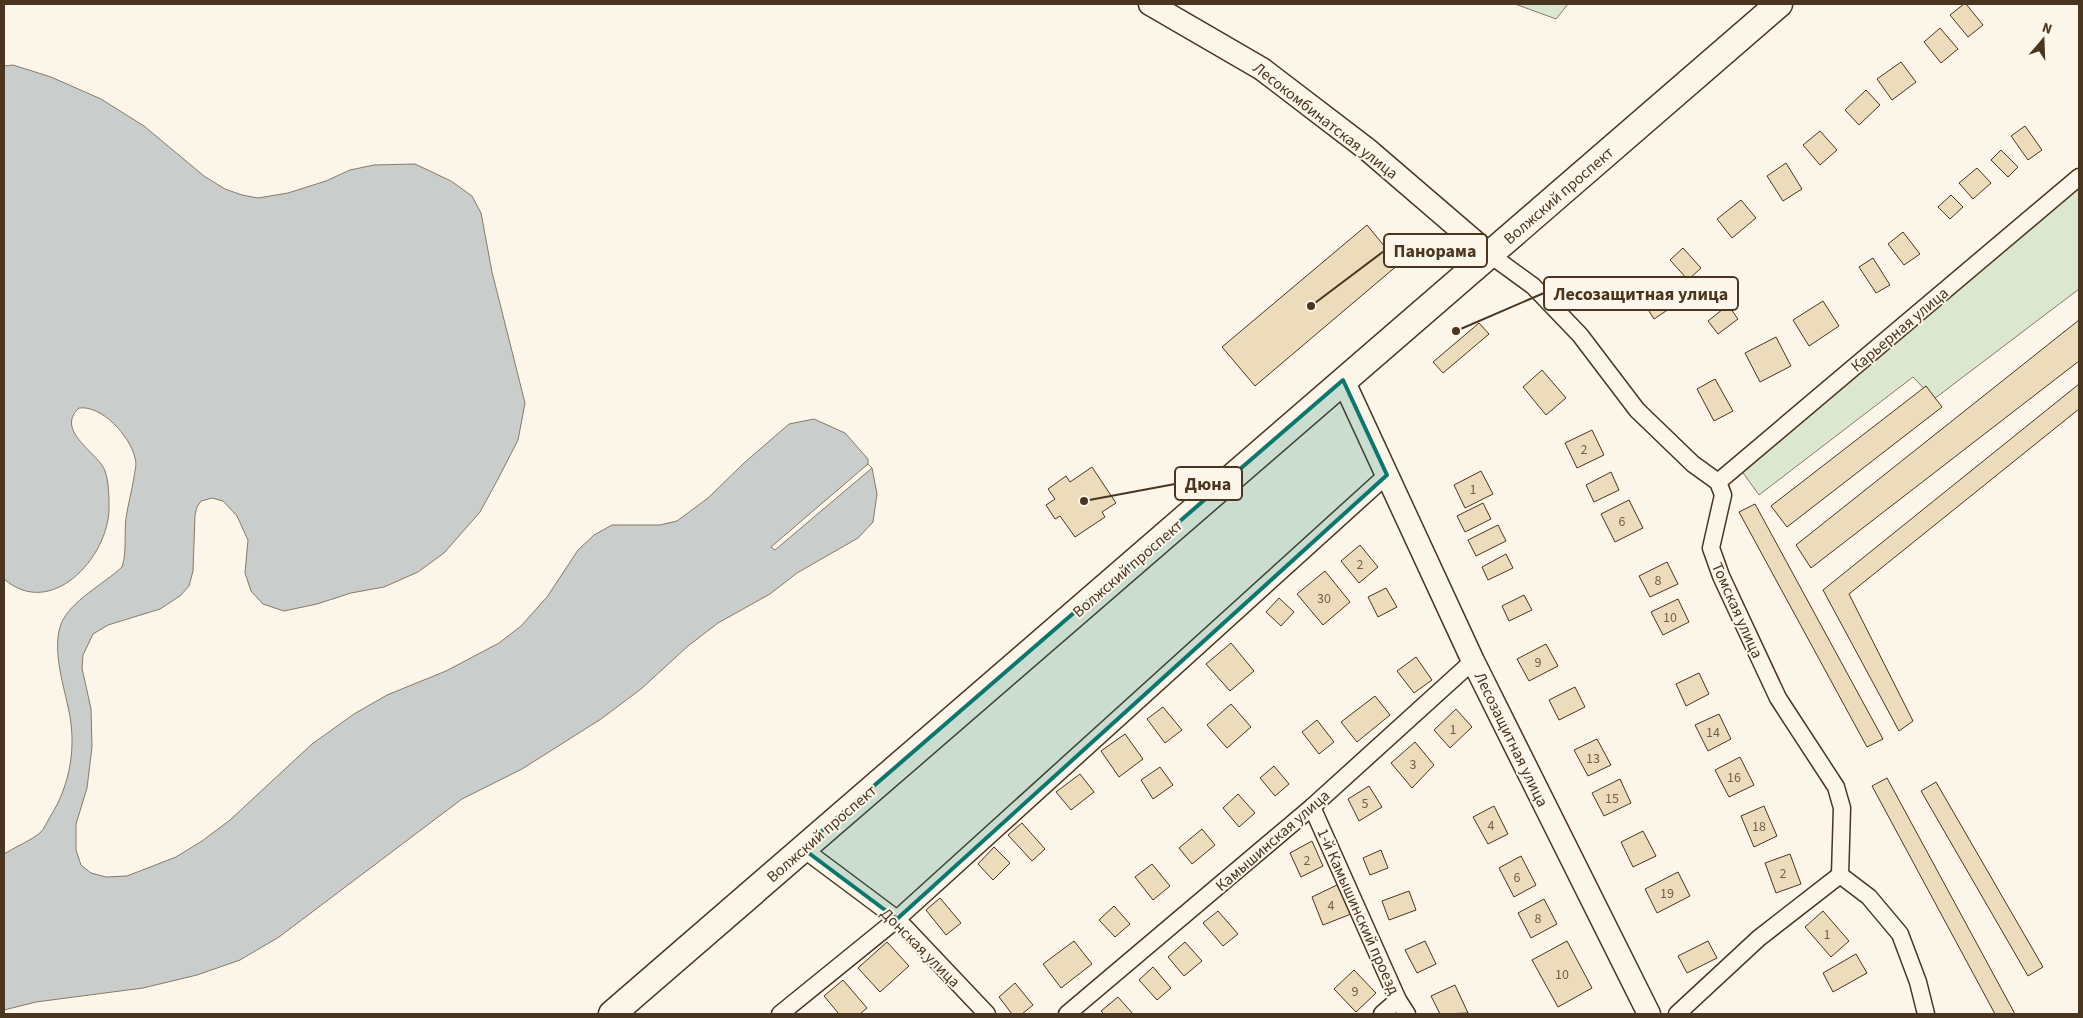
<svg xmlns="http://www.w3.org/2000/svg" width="2083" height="1018" viewBox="0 0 2083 1018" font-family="'Source Sans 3',sans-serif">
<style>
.green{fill:#dce7d0;stroke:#887966}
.water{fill:#c9cecd;stroke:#887966}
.pier{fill:#fbf6e9;stroke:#887966}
.building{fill:#ecdcbc;stroke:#4a3520}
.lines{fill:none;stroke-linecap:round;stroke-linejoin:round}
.street-casing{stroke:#4a3520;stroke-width:19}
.secondary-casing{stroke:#4a3520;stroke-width:25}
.primary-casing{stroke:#4a3520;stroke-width:29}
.street{stroke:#fbf6e9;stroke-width:16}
.secondary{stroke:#fbf6e9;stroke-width:22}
.primary{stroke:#fbf6e9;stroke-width:26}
.marked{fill:#0f766e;fill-opacity:0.2;stroke:#0f766e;stroke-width:4;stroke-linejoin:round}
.labels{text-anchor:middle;stroke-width:4;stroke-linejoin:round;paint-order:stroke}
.number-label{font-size:14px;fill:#725f47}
.street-label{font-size:16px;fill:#4a3520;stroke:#fbf6e9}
.leader{fill:none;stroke:#4a3520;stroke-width:2}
.callout-dot{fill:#4a3520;stroke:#fbf6e9;stroke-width:2}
.callout{fill:#fbf6e9;stroke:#4a3520;stroke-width:2}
.callout-label{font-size:18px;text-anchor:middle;font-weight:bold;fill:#4a3520}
</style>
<rect width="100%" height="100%" fill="#fbf6e9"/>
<g class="green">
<path d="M1515 4H1568L1556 19Z"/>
<path d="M2079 169V289L1934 399 1913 377 1759 495 1741 470Z"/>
</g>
<path class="water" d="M13 65 51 77 101 99 144 126 204 176 225 189 242 195 258 198 288 193 326 181 350 170 374 165 415 164 451 181 472 196 481 213 492 272 525 403 518 440 498 479 480 512 444 553 418 572 384 587 351 593 317 604 284 611 263 604 251 591 245 573 248 540 237 516 223 501 212 498 201 501 197 507 195 515 193 571 189 586 180 596 160 609 108 625 93 634 83 655 82 668 91 709 92 747 87 788 76 824V850L81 865 91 873 106 877 127 876 176 857 202 841 230 820 312 744 354 714 387 695 446 671 499 643 521 626 547 597 578 550 594 535 612 525H660L677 521 708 498 744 463 789 424 814 419 845 433 868 459V464L872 468 877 494 873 522 858 538 797 573 770 594 718 623 688 646 641 689 601 719 522 769 462 799 279 937 240 960 197 975 143 988 36 1002 4 1010V854C15 847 30 841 40 833 44 829 47 822 50 817 71 784 77 744 68 707 63 683 52 648 61 624 70 601 104 584 122 567 127 552 124 534 126 518 128 504 132 491 134 477 135 471 137 463 135 458 130 436 102 405 79 408 54 431 99 453 105 471 109 482 109 497 109 509 108 558 51 620 4 579V66Z"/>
<path class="pier" d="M868 464 872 468 775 550 771 547Z"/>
<g class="building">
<path d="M1964 4H1966L1983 25 1968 37 1950 15Z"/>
<path d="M1940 28 1958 49 1941 63 1924 42Z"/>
<path d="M1901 62 1916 82 1892 100 1877 79Z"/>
<path d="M1866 90 1880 105 1859 125 1845 110Z"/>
<path d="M2025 126 2042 150 2028 160 2011 136Z"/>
<path d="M1820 131 1837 150 1820 165 1803 145Z"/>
<path d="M2001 150 2018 167 2008 177 1991 160Z"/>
<path d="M1786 163 1802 189 1783 201 1767 176Z"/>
<path d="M1977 168 1991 183 1973 199 1959 183Z"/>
<path d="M1951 195 1963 207 1950 219 1938 207Z"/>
<path d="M1741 200 1756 218 1732 238 1717 219Z"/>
<path d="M1367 225 1399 264 1255 386 1222 347Z"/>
<path d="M1903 232 1920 254 1904 265 1888 244Z"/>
<path d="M1683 248 1701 268 1688 280 1670 260Z"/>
<path d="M1873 258 1890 285 1876 293 1859 267Z"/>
<path d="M1653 278 1672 307 1654 319 1635 289Z"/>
<path d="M1823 301 1839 326 1809 346 1793 320Z"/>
<path d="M1728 305 1738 319 1718 334 1708 321Z"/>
<path d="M2079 320V361L1811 568 1796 545Z"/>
<path d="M1479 323 1489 334 1443 373 1433 362Z"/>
<path d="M1776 337 1791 366 1760 382 1745 353Z"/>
<path d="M1542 370 1566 398 1546 415 1523 387Z"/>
<path d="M1715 379 1733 411 1714 421 1697 389Z"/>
<path d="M2079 384V409L1849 594 1913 721 1899 731 1823 590Z"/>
<path d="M1926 386 1942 407 1787 527 1771 506Z"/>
<path d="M1592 430 1604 455 1577 468 1565 443Z"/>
<path d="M1092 467 1116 503 1102 512 1105 517 1075 537 1060 516 1055 519 1046 505 1055 499 1048 489 1066 476 1070 482Z"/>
<path d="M1481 471 1493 494 1465 508 1454 485Z"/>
<path d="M1611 472 1619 490 1594 502 1586 485Z"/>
<path d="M1629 500 1643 528 1615 542 1601 514Z"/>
<path d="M1483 503 1491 519 1465 532 1457 516Z"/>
<path d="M1755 504 1883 739 1867 747 1739 512Z"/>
<path d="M1498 525 1506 541 1476 556 1468 540Z"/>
<path d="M1360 545 1378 567 1359 583 1341 561Z"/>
<path d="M1506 554 1513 568 1488 580 1482 567Z"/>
<path d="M1667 562 1678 584 1650 597 1639 576Z"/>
<path d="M1325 571 1350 602 1323 625 1297 594Z"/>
<path d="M1386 588 1397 607 1378 617 1368 597Z"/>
<path d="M1524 595 1532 610 1509 621 1502 606Z"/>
<path d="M1279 598 1294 612 1281 626 1266 612Z"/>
<path d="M1678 599 1689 622 1663 635 1651 612Z"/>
<path d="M1231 643 1254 671 1230 691 1206 664Z"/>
<path d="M1546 644 1558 666 1529 681 1517 659Z"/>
<path d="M1416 657 1432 680 1414 693 1397 671Z"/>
<path d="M1699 673 1709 694 1686 706 1676 684Z"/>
<path d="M1575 687 1585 707 1559 720 1549 700Z"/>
<path d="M1375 696 1390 715 1357 742 1341 722Z"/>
<path d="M1231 704 1251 727 1227 748 1207 725Z"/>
<path d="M1163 707 1182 730 1165 743 1147 719Z"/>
<path d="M1456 709 1472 727 1450 748 1434 730Z"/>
<path d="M1719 714 1731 739 1708 751 1695 725Z"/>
<path d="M1317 720 1334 742 1319 754 1302 732Z"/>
<path d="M1125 734 1143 759 1119 777 1101 751Z"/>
<path d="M1597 739 1611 765 1588 776 1574 750Z"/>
<path d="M1415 742 1434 765 1412 788 1391 763Z"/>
<path d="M1740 757 1754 785 1729 797 1715 770Z"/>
<path d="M1274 766 1289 784 1275 796 1260 778Z"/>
<path d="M1160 767 1173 785 1153 799 1141 780Z"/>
<path d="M1080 774 1094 792 1071 810 1056 792Z"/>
<path d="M1887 778 2015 1014H1995L1872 786Z"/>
<path d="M1620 779 1631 803 1604 816 1592 793Z"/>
<path d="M1936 782 2043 967 2028 976 1921 791Z"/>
<path d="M1369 786 1382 807 1359 821 1348 799Z"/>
<path d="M1238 794 1255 813 1239 827 1223 808Z"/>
<path d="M1494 806 1508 834 1488 844 1473 817Z"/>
<path d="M1764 806 1777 836 1754 847 1741 816Z"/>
<path d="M1022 823 1045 849 1032 861 1008 835Z"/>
<path d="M1202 829 1215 845 1192 864 1179 848Z"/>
<path d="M1643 831 1656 856 1633 867 1621 842Z"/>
<path d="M1312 841 1323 866 1301 877 1290 853Z"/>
<path d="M994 847 1010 863 993 880 978 864Z"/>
<path d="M1381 850 1388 868 1370 875 1363 858Z"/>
<path d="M1790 854 1801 884 1776 893 1765 863Z"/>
<path d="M1521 856 1536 885 1514 897 1499 868Z"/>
<path d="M1152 864 1170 886 1153 900 1135 877Z"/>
<path d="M1678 872 1690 896 1657 913 1645 889Z"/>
<path d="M1339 884 1351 914 1323 925 1312 897Z"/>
<path d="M1409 891 1416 910 1389 920 1382 901Z"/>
<path d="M940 898 961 923 946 935 926 910Z"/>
<path d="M1544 899 1557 924 1531 938 1518 913Z"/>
<path d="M1114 906 1130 924 1115 937 1099 920Z"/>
<path d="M1218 911 1238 934 1223 946 1203 923Z"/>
<path d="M1823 911 1849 941 1831 957 1805 927Z"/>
<path d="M1074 941 1092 964 1061 988 1043 964Z"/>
<path d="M1425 941 1436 964 1417 973 1405 950Z"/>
<path d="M1567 941 1592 988 1558 1007 1532 960Z"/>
<path d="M1708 941 1717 958 1687 973 1678 956Z"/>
<path d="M887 942 909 966 880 992 858 968Z"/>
<path d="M1185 942 1202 961 1184 976 1168 957Z"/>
<path d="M1856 954 1867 973 1833 992 1823 973Z"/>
<path d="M1153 967 1171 988 1157 1000 1139 980Z"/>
<path d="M1354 970 1376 993 1356 1012 1334 989Z"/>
<path d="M843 980 867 1008 860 1014H839L824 996Z"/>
<path d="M1015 983 1033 1005 1022 1014H1012L999 997Z"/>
<path d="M1455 985 1468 1013 1440 1014 1431 996Z"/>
<path d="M1118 997 1133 1014H1104L1101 1011Z"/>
</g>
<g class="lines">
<defs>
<g id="street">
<path d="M1489 254 1533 286 1580 335 1637 410 1693 464 1718 482 1723 495 1711 548 1721 576 1778 698 1836 787 1842 808 1840 875 1869 897 1900 934 1918 982 1926 1014"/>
<path d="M1718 482 2079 177"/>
<path d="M1312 807 1398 1000 1407 1014"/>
<path d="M802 848 897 919 987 1014"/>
<path d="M780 1014 897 919 1387 475"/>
<path d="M1067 1014 1312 807 1473 661"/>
<path d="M1382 1014 1398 1000"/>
<path d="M1677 1014 1759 938 1840 875"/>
</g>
<g id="secondary">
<path d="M1150 4 1262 69 1368 150 1489 254"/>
<path d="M1343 380 1473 661 1649 1014"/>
</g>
<path id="primary" d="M612 1014 1779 4"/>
</defs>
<use href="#street" class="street-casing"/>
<use href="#secondary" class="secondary-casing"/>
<use href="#primary" class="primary-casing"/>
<use href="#street" class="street"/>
<use href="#secondary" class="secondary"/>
<use href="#primary" class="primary"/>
</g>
<path class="marked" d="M1343 380 1387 475 897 919 802 848Z"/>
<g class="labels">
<g class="number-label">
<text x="1584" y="454">2</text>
<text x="1473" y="494">1</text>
<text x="1622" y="526">6</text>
<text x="1360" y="569">2</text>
<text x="1658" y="585">8</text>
<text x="1324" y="603">30</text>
<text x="1670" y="622">10</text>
<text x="1538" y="667">9</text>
<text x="1453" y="734">1</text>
<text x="1713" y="737">14</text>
<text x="1593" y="763">13</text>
<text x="1413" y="769">3</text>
<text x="1734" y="782">16</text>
<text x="1612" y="803">15</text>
<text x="1365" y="808">5</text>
<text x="1491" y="830">4</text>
<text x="1759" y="831">18</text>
<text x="1307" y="865">2</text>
<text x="1783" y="878">2</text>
<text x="1517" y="882">6</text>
<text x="1667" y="898">19</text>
<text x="1331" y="910">4</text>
<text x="1538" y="923">8</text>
<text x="1827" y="939">1</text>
<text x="1562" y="979">10</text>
<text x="1355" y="996">9</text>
</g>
<g class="street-label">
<text transform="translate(1326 120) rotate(38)" y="6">Лесокомбинатская улица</text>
<text transform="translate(1558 195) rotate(-41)" y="6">Волжский проспект</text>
<text transform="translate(1899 329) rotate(-40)" y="6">Карьерная улица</text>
<text transform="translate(1127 568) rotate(-41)" y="6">Волжский проспект</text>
<text transform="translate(1738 610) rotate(66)" y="6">Томская улица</text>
<text transform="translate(1512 739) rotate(64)" y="6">Лесозащитная улица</text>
<text transform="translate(821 833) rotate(-41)" y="6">Волжский проспект</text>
<text transform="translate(1272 840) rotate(-41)" y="6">Камышинская улица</text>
<text transform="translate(1359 911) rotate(66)" y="6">1-й Камышинский проезд</text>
<text transform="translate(921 947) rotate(45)" y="6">Донская улица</text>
</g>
</g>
<path class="leader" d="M1311 306L1384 251M1456 331L1544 293M1084 501L1175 484"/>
<g class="callout-dot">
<circle cx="1311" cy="306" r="5"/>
<circle cx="1456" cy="331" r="5"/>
<circle cx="1084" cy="501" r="5"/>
</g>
<g class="callout">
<rect x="1384" y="234" width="103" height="33" rx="5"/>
<rect x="1544" y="277" width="194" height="33" rx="5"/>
<rect x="1175" y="467" width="67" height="33" rx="5"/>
</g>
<g class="callout-label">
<text x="1435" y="257">Панорама</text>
<text x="1641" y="300">Лесозащитная улица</text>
<text x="1208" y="490">Дюна</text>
</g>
<rect width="2083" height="1018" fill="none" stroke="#4a3520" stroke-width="10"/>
<g transform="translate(2043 40) rotate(19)" stroke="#fbf6e9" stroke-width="4" paint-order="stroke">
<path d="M0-4L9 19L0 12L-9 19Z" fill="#4a3520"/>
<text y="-8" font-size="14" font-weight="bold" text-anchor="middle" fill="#4a3520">N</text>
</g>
</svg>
